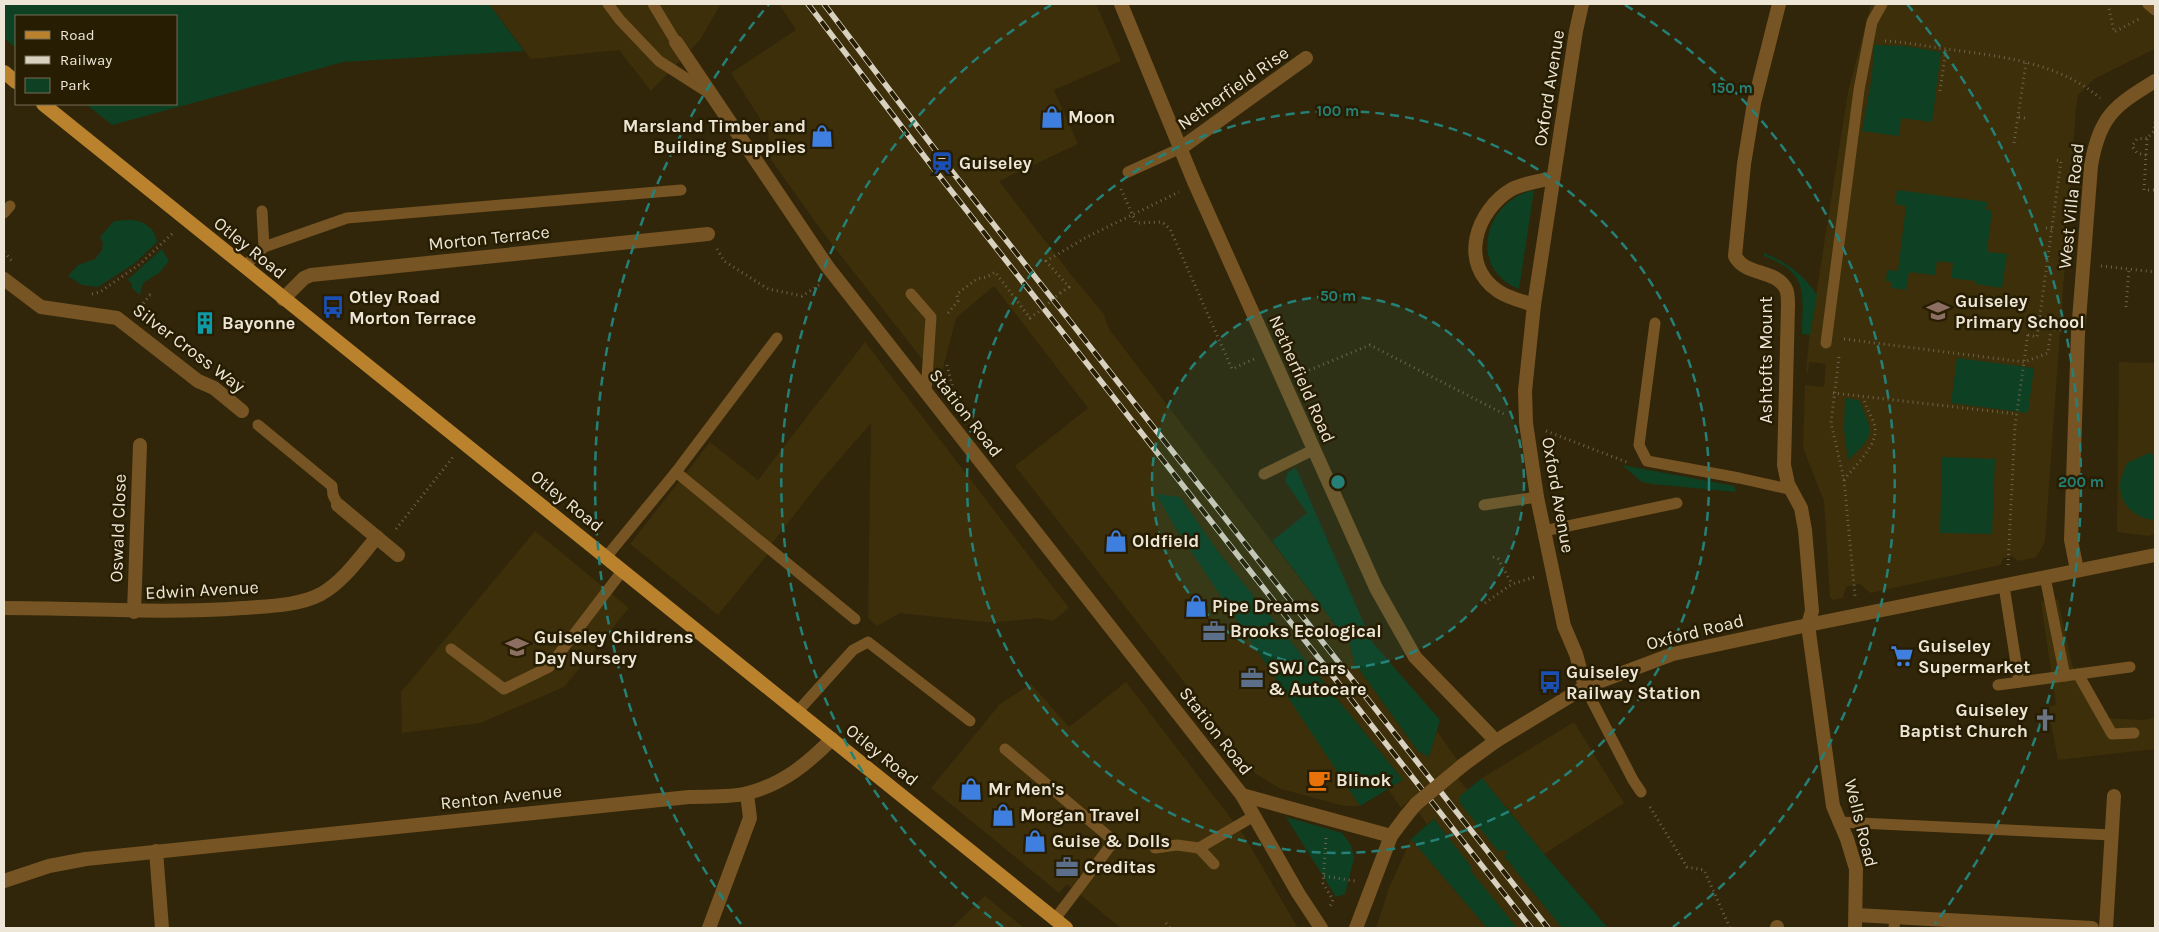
<svg xmlns="http://www.w3.org/2000/svg" width="2159" height="932" viewBox="0 0 2159 932" font-family="Karla,sans-serif">
<style>
.built{fill:#3c2f0a}
.green{fill:#0e4023}
.lines{fill:none;stroke-linecap:round;stroke-linejoin:round}
.path{stroke:#6d634b;stroke-width:3;stroke-dasharray:1 4;stroke-linecap:butt}
.service{stroke:#775423;stroke-width:11}
.minor{stroke:#775423;stroke-width:14}
.tertiary{stroke:#775423;stroke-width:14}
.primary{stroke:#bb822d;stroke-width:14}
.rail-casing{stroke:#d9d1c0;stroke-width:5.5}
.rail{stroke:#271d02;stroke-width:4;stroke-dasharray:11;stroke-linecap:butt}
.path-bridge{stroke:#6d634b;stroke-width:3;stroke-dasharray:1 4;stroke-linecap:butt}
.tertiary-bridge{stroke:#775423;stroke-width:14}
.ring{fill:none;stroke:#258178;stroke-width:2.5;stroke-dasharray:9 6}
.labels{text-anchor:middle;stroke-width:5;stroke-linejoin:round;paint-order:stroke}
.street-label{font-size:18px;fill:#ede6d6;stroke:#271d02}
.poi-label{font-size:18px;font-weight:bold;fill:#ede6d6;stroke:#271d02;text-anchor:start}
.centre{fill:#258178;stroke:#271d02;stroke-width:2.5}
.ring-label{font-size:15px;text-anchor:middle;font-weight:bold;fill:#258178;stroke:#271d02;stroke-width:5;stroke-linejoin:round;paint-order:stroke}
</style>
<rect width="100%" height="100%" fill="#31260a"/>
<g class="built">
<path d="M489 4H721L700 40 651 91 619 50 531 59Z"/>
<path d="M779 4H1096L1121 61 1054 90 1078 144 999 181 1072 276 1103 313 1109 329 1350 644 1354 662 1418 751 1429 757 1437 731 1458 761 1450 768 1468 791 1460 796 1501 849 1505 850 1507 853 1504 856 1562 928H1517L1469 870 1471 868 1434 819 1427 824 1410 800 1401 808 1388 789 1403 780 1219 553 1180 497 1360 806H1344L1281 789 1256 774 1015 466 1088 408 994 286 956 318 942 372 933 373 824 234 769 157 768 131 731 73 796 30Z"/>
<path d="M1871 4H2155V49L2094 79 2078 95 2076 108 2045 542 2036 557 2018 561 2012 556 2008 557 2003 558 2001 565 1870 593 1860 584 1853 585 1846 587 1843 598 1833 600 1830 597 1824 501 1803 448 1805 385 1824 387 1826 364 1809 362 1808 373 1806 372 1809 340 1848 92Z"/>
<path d="M865 342 1069 608 1053 621 1039 618 1000 622H985L900 613 877 626 868 618 871 423 819 483 773 542 767 555 718 615 630 544 710 442 758 480Z"/>
<path d="M2119 362 2155 363V534L2148 536 2117 532Z"/>
<path d="M535 531 629 608 564 687 480 723 402 733 401 692Z"/>
<path d="M2058 599 2072 665 2107 718 2142 720 2155 718V749L2058 760 2048 707 2056 705 2041 602Z"/>
<path d="M1126 682 1243 834 1298 928H1121L1067 884 1059 893 931 788 1000 704 1031 684 1069 727Z"/>
<path d="M1574 722 1624 803 1544 854 1482 778Z"/>
<path d="M1411 839 1487 928H1376L1389 888Z"/>
<path d="M985 896 1024 928H951Z"/>
</g>
<g class="green">
<path d="M4 4H489L524 51 343 62 112 125 86 104H176V16H16V48L4 38Z"/>
<path d="M1874 45 1904 46 1941 52 1932 122 1901 118 1899 136 1862 131 1872 77Z"/>
<path d="M1534 190 1519 289C1466 268 1485 200 1534 190Z"/>
<path d="M1897 190 1987 202 1986 210H1992L1987 252 2007 254 2002 288 1975 284 1976 281 1951 278 1953 263 1937 261 1935 275 1909 272 1906 290 1892 288V282L1886 281 1887 270 1898 271 1906 206 1895 204Z"/>
<path d="M126 220C141 219 155 226 157 242L135 263 98 287 82 285 68 276 78 265 95 259 102 250 103 243 100 237 114 221Z"/>
<path d="M162 249 169 261 159 273 143 283 140 295 132 288V283L127 280Z"/>
<path d="M1764 253C1786 262 1804 275 1817 295L1810 335 1802 334C1802 292 1810 274 1764 256Z"/>
<path d="M1957 358 2034 368 2028 413 1951 403Z"/>
<path d="M1845 398 1859 400C1873 433 1876 435 1848 460L1844 429Z"/>
<path d="M2149 453 2155 455V520C2136 519 2120 505 2120 486 2120 479 2125 470 2127 463Z"/>
<path d="M1942 457 1995 459 1992 534 1940 533Z"/>
<path d="M1622 465 1734 486 1736 492 1652 484 1642 482Z"/>
<path d="M1296 468 1372 642 1440 720 1429 757 1418 751 1354 662 1350 644 1272 541 1307 513 1285 481 1288 472Z"/>
<path d="M1156 494 1180 497 1219 553 1403 780 1360 806 1173 524Z"/>
<path d="M1482 778 1544 854 1608 928H1562L1504 856 1507 853 1505 850 1498 851 1460 803V796Z"/>
<path d="M1286 817 1342 833 1351 845 1354 858 1345 894 1336 897Z"/>
<path d="M1434 819 1472 868 1470 870 1517 928H1487L1411 839Z"/>
</g>
<g class="lines">
<g class="path">
<path d="M2108 4 2114 32 2139 19"/>
<path d="M1885 41C1905 42 1925 46 1946 49 1999 56 2058 62 2100 98"/>
<path d="M1940 91 1946 49"/>
<path d="M2019 117 2028 119"/>
<path d="M2155 122 2154 131 2147 138 2144 190H2155"/>
<path d="M2014 143 2026 63"/>
<path d="M2146 155 2137 153 2132 146 2137 139 2147 138"/>
<path d="M1121 189 1136 223 1162 222 1170 229 1232 369 1254 359"/>
<path d="M2046 228 2052 229"/>
<path d="M717 249 724 261 768 289 802 296 819 285"/>
<path d="M4 252 12 261"/>
<path d="M2101 266 2155 272"/>
<path d="M1060 293 1069 287 1046 261 1087 237 1179 192"/>
<path d="M92 294 100 292 140 264 174 232"/>
<path d="M2126 307 2129 269"/>
<path d="M137 311 150 295H153"/>
<path d="M948 313 958 301 957 294 977 279 987 277 995 272 1030 318 1041 310"/>
<path d="M2040 317 2052 319 2051 329"/>
<path d="M2028 335 2037 337 2061 161 2056 160"/>
<path d="M1844 339 2024 362 2048 353 2051 329 2061 330"/>
<path d="M1839 357 1831 423 1844 480 1855 596"/>
<path d="M198 358 204 350"/>
<path d="M947 365 955 397"/>
<path d="M1300 374 1370 345 1506 415"/>
<path d="M240 386 246 379"/>
<path d="M1833 393 2017 414"/>
<path d="M1546 431 1629 463"/>
<path d="M1844 480C1854 466 1878 446 1875 427 1873 417 1865 408 1864 398"/>
<path d="M396 529 453 457"/>
<path d="M1493 557 1498 559 1512 584"/>
<path d="M2008 565 2015 426 2028 333"/>
<path d="M1485 603 1512 584 1535 577"/>
<path d="M1650 807 1687 867 1704 870 1730 928"/>
<path d="M1326 838 1323 883 1333 900 1329 908"/>
<path d="M1324 876 1355 881"/>
<path d="M1166 923 1170 928"/>
</g>
<g class="service">
<path d="M608 4 620 20 659 61 709 93"/>
<path d="M653 4 676 42"/>
<path d="M2148 4 2155 10"/>
<path d="M1128 172 1181 148"/>
<path d="M262 211 264 247"/>
<path d="M4 213 10 206"/>
<path d="M244 267 264 247 347 218 681 190"/>
<path d="M911 294 931 317 926 393"/>
<path d="M1655 323 1639 445 1647 461 1739 478 1793 490"/>
<path d="M1826 343 1859 90 1872 22 1882 4"/>
<path d="M258 425 332 486 333 495 338 505"/>
<path d="M676 472 855 619"/>
<path d="M1264 474 1313 450"/>
<path d="M1484 505 1537 497"/>
<path d="M1544 531 1677 503"/>
<path d="M607 556 676 472 777 338"/>
<path d="M2045 577 2065 676"/>
<path d="M2004 586 2019 682"/>
<path d="M451 649 504 689 549 667 623 570"/>
<path d="M2078 674 2112 734 2134 733"/>
<path d="M1998 685 2130 667"/>
<path d="M1585 687 1633 780 1641 792"/>
<path d="M798 711 853 650 868 642 970 721"/>
<path d="M1005 749 1114 841 1055 919"/>
<path d="M1838 822 2112 835"/>
<path d="M1155 848 1177 845 1199 848 1254 816"/>
<path d="M1199 848 1214 864"/>
<path d="M1894 928 1895 917"/>
</g>
<g class="minor">
<path d="M1121 4 1195 184 1376 588 1415 657 1496 741"/>
<path d="M1582 4 1576 31 1534 305 1525 391 1526 423 1537 497 1564 626 1576 654 1585 687"/>
<path d="M1779 4 1754 103 1744 164 1735 256C1745 276 1776 269 1786 289 1788 293 1788 300 1788 305L1784 465 1788 484 1801 508 1805 530 1812 611 1808 625 1833 806 1847 839 1856 869 1855 928"/>
<path d="M676 42 827 266 1242 795 1298 893 1321 928"/>
<path d="M1181 148 1306 58"/>
<path d="M4 279 41 307 117 318 198 381 214 388 242 411"/>
<path d="M283 299 304 278 311 275 708 234"/>
<path d="M1534 305C1522 301 1508 298 1498 291 1458 264 1476 210 1512 189 1524 183 1540 181 1553 178"/>
<path d="M338 505 398 555"/>
<path d="M2077 570 2071 540 2078 333 2091 166C2099 117 2114 106 2155 81"/>
<path d="M4 608C84 608 163 614 243 608 268 606 298 606 321 594 344 581 360 557 377 537"/>
<path d="M134 612 140 445"/>
<path d="M1242 795 1391 836"/>
<path d="M156 851 162 928"/>
<path d="M4 881 49 866 86 859 689 797C708 796 730 798 748 793 783 784 807 764 832 739"/>
<path d="M1856 915 2092 928"/>
<path d="M709 928 750 818 747 794"/>
<path d="M1777 928V927"/>
<path d="M2106 928 2114 796"/>
</g>
<g class="tertiary">
<path d="M1463 765 1496 741 1585 687 1673 654 1808 625 2155 555"/>
<path d="M1356 928 1391 836 1406 816"/>
</g>
<g class="primary">
<path d="M4 72 16 82"/>
<path d="M43 104 1066 928"/>
</g>
<defs>
<g id="rail">
<path d="M808 4 934 169 1531 928"/>
<path d="M824 4 943 160 1548 928"/>
</g>
</defs>
<use href="#rail" class="rail-casing"/>
<use href="#rail" class="rail"/>
<path class="path-bridge" d="M1041 310 1060 293"/>
<path class="tertiary-bridge" d="M1406 816 1416 804 1463 765"/>
</g>
<circle cx="1338" cy="482" r="186" fill="#258178" fill-opacity=".12"/>
<g class="ring">
<circle cx="1338" cy="482" r="186"/>
<circle cx="1338" cy="482" r="371"/>
<path d="M1003 927A557 557 0 0 1 1051 5M1625 5A557 557 0 0 1 1673 927"/>
<path d="M741 924A743 743 0 0 1 769 4M1907 4A743 743 0 0 1 1935 924"/>
</g>
<defs>
<symbol id="shop-bare" viewBox="-9 -9 18 18"><path d="M-5-2.5h2.3a2.7 3.5 0 0 1 5.4 0H5L5.5 6h-11ZM-1.5-2.5h3a1.5 2.3 0 0 0-3 0Z" fill="#3f7fe0" stroke="#271d02" stroke-width="2.5" paint-order="stroke"/></symbol>
<symbol id="station-bare" viewBox="-9 -9 18 18"><path d="M-3-6H3Q5-6 5-4V2Q5 4 3 4L4.5 6H3L1.5 4h-3L-3 6H-4.5L-3 4Q-5 4-5 2V-4Q-5-6-3-6ZM-3.5-4v3h7v-3ZM-3.5 1v1.5H-2V1ZM2 1v1.5H3.5V1Z" fill="#1a4fb4" stroke="#271d02" stroke-width="2.5" paint-order="stroke"/></symbol>
<symbol id="bus-bare" viewBox="-9 -9 18 18"><path d="M-5-6H5V4H4V6H2V4H-2V6H-4V4H-5ZM-3.5-4V0h7V-4ZM-3.5 1.2v1.5H-2V1.2ZM2 1.2v1.5H3.5V1.2Z" fill="#1a4fb4" stroke="#271d02" stroke-width="2.5" paint-order="stroke"/></symbol>
<symbol id="school-bare" viewBox="-9 -9 18 18"><path d="M0-5L7-2L0 1L-7-2ZM-4 1L0 2.5L4 1V4Q0 6-4 4Z" fill="#8d6e63" stroke="#271d02" stroke-width="2.5" paint-order="stroke"/></symbol>
<symbol id="building-bare" viewBox="-9 -9 18 18"><path d="M-4-6H4V6H1V3H-1V6H-4ZM-2.5-4.3h1.7v1.8h-1.7ZM.8-4.3h1.7v1.8H.8ZM-2.5-1h1.7V.8h-1.7ZM.8-1h1.7V.8H.8Z" fill="#0f9aa8" stroke="#271d02" stroke-width="2.5" paint-order="stroke"/></symbol>
<symbol id="office-bare" viewBox="-9 -9 18 18"><path d="M-6-3h4V-5.5h4V-3h4V5H-6ZM-1-4.5V-3h2v-1.5ZM-6 0V1H6V0Z" fill="#5c6f8a" stroke="#271d02" stroke-width="2.5" paint-order="stroke"/></symbol>
<symbol id="supermarket-bare" viewBox="-9 -9 18 18"><path d="M-6-5.5h2.5l.6 2H6L4.5 2H-2.5L-4.4-4H-6ZM-1.5 3.2a1.3 1.3 0 1 0 .1 0ZM3 3.2a1.3 1.3 0 1 0 .1 0Z" fill="#3f7fe0" stroke="#271d02" stroke-width="2.5" paint-order="stroke"/></symbol>
<symbol id="church-bare" viewBox="-9 -9 18 18"><path d="M-1.2-6h2.4v3.5h3.3v2.4h-3.3V6h-2.4V-.1h-3.3v-2.4h3.3Z" fill="#6b7280" stroke="#271d02" stroke-width="2.5" paint-order="stroke"/></symbol>
<symbol id="cafe-bare" viewBox="-9 -9 18 18"><path d="M-5.5-4.5H6V0H3Q3 3.5 0 3.5H-2.5Q-5.5 3.5-5.5 0ZM3-3.2v2h1.7v-2ZM-6 4.5H4V6H-6Z" fill="#e8710a" stroke="#271d02" stroke-width="2.5" paint-order="stroke"/></symbol>
</defs>
<g fill-rule="evenodd">
<use href="#shop-bare" x="1036" y="101" width="32" height="32"/>
<use href="#shop-bare" x="806" y="120" width="32" height="32"/>
<use href="#station-bare" x="926" y="147" width="32" height="32"/>
<use href="#bus-bare" x="317" y="291" width="32" height="32"/>
<use href="#school-bare" x="1922" y="295" width="32" height="32"/>
<use href="#building-bare" x="189" y="307" width="32" height="32"/>
<use href="#shop-bare" x="1100" y="525" width="32" height="32"/>
<use href="#shop-bare" x="1180" y="590" width="32" height="32"/>
<use href="#office-bare" x="1198" y="615" width="32" height="32"/>
<use href="#school-bare" x="501" y="631" width="32" height="32"/>
<use href="#supermarket-bare" x="1886" y="640" width="32" height="32"/>
<use href="#office-bare" x="1236" y="662" width="32" height="32"/>
<use href="#bus-bare" x="1534" y="666" width="32" height="32"/>
<use href="#church-bare" x="2029" y="704" width="32" height="32"/>
<use href="#cafe-bare" x="1303" y="764" width="32" height="32"/>
<use href="#shop-bare" x="955" y="773" width="32" height="32"/>
<use href="#shop-bare" x="987" y="799" width="32" height="32"/>
<use href="#shop-bare" x="1019" y="825" width="32" height="32"/>
<use href="#office-bare" x="1051" y="851" width="32" height="32"/>
</g>
<g class="labels">
<g class="street-label">
<text transform="translate(1233 88) rotate(-35)" y="6">Netherfield Rise</text>
<text transform="translate(1549 88) rotate(-81)" y="6">Oxford Avenue</text>
<text transform="translate(2071 206) rotate(-84)" y="6">West Villa Road</text>
<text transform="translate(489 238) rotate(-6)" y="6">Morton Terrace</text>
<text transform="translate(250 248) rotate(39)" y="6">Otley Road</text>
<text transform="translate(189 348) rotate(37)" y="6">Silver Cross Way</text>
<text transform="translate(1766 360) rotate(-90)" y="6">Ashtofts Mount</text>
<text transform="translate(1302 379) rotate(66)" y="6">Netherfield Road</text>
<text transform="translate(966 413) rotate(52)" y="6">Station Road</text>
<text transform="translate(1558 495) rotate(80)" y="6">Oxford Avenue</text>
<text transform="translate(567 501) rotate(39)" y="6">Otley Road</text>
<text transform="translate(118 528) rotate(-88)" y="6">Oswald Close</text>
<text transform="translate(202 590) rotate(-3)" y="6">Edwin Avenue</text>
<text transform="translate(1695 632) rotate(-14)" y="6">Oxford Road</text>
<text transform="translate(1216 731) rotate(52)" y="6">Station Road</text>
<text transform="translate(882 755) rotate(39)" y="6">Otley Road</text>
<text transform="translate(501 797) rotate(-6)" y="6">Renton Avenue</text>
<text transform="translate(1861 823) rotate(76)" y="6">Wells Road</text>
</g>
<g class="poi-label">
<text x="1068" y="123">Moon</text>
<text x="806" y="132" text-anchor="end">Marsland Timber and<tspan x="806" dy="21">Building Supplies</tspan></text>
<text x="959" y="169">Guiseley</text>
<text x="349" y="303">Otley Road<tspan x="349" dy="21">Morton Terrace</tspan></text>
<text x="1955" y="307">Guiseley<tspan x="1955" dy="21">Primary School</tspan></text>
<text x="222" y="329">Bayonne</text>
<text x="1132" y="547">Oldfield</text>
<text x="1212" y="612">Pipe Dreams</text>
<text x="1230" y="637">Brooks Ecological</text>
<text x="534" y="643">Guiseley Childrens<tspan x="534" dy="21">Day Nursery</tspan></text>
<text x="1918" y="652">Guiseley<tspan x="1918" dy="21">Supermarket</tspan></text>
<text x="1268" y="674">SWJ Cars<tspan x="1268" dy="21">&amp; Autocare</tspan></text>
<text x="1566" y="678">Guiseley<tspan x="1566" dy="21">Railway Station</tspan></text>
<text x="2028" y="716" text-anchor="end">Guiseley<tspan x="2028" dy="21">Baptist Church</tspan></text>
<text x="1336" y="786">Blinok</text>
<text x="988" y="795">Mr Men's</text>
<text x="1020" y="821">Morgan Travel</text>
<text x="1052" y="847">Guise &amp; Dolls</text>
<text x="1084" y="873">Creditas</text>
</g>
</g>
<circle cx="1338" cy="482" r="8" class="centre"/>
<g class="ring-label">
<text x="1732" y="93">150 m</text>
<text x="1338" y="116">100 m</text>
<text x="1338" y="301">50 m</text>
<text x="2081" y="487">200 m</text>
</g>
<rect width="2159" height="932" fill="none" stroke="#ede6d6" stroke-width="10"/>
<rect x="15" y="15" width="162" height="90" fill="#271d02" stroke="#766d57"/>
<rect x="25" y="31" width="25" height="8" fill="#bb822d" stroke="#766d57"/>
<text x="60" y="40" font-size="15" fill="#ede6d6">Road</text>
<rect x="25" y="56" width="25" height="8" fill="#d9d1c0" stroke="#766d57"/>
<text x="60" y="65" font-size="15" fill="#ede6d6">Railway</text>
<rect x="25" y="78" width="25" height="15" fill="#0e4023" stroke="#766d57"/>
<text x="60" y="90" font-size="15" fill="#ede6d6">Park</text>
</svg>
